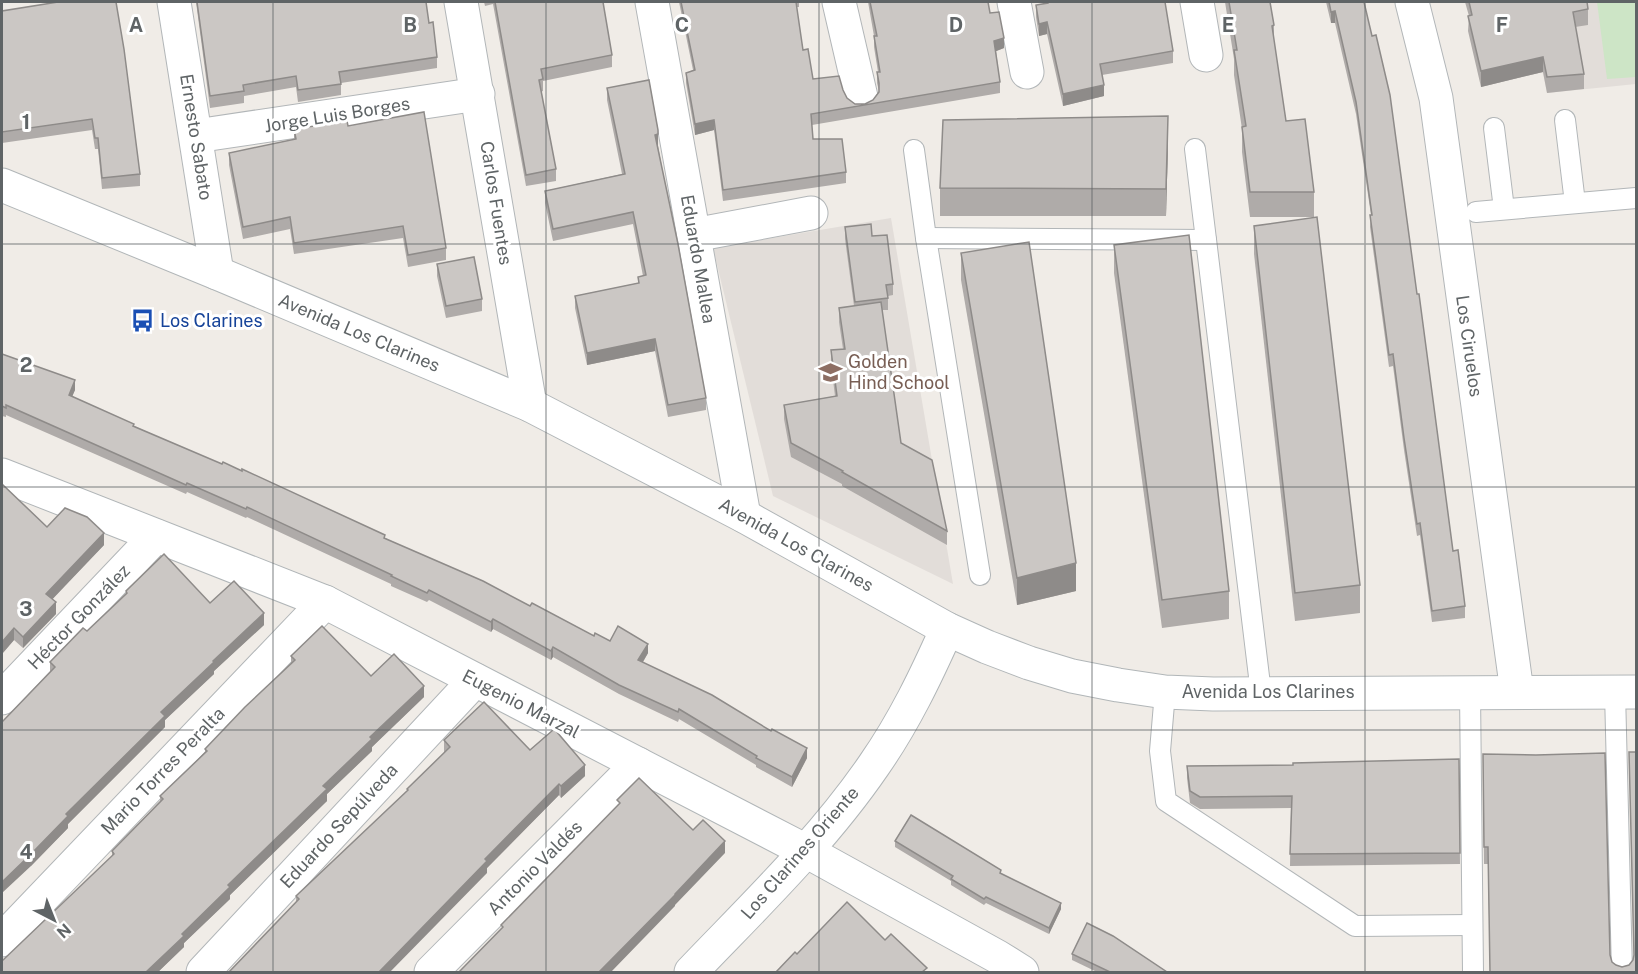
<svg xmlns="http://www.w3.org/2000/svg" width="1638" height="974" viewBox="0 0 1638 974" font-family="'Public Sans',sans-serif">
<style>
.education{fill:#e2ddd9}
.green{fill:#cde5c6}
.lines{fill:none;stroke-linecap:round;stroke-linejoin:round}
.lane-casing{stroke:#b2b6b8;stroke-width:22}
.street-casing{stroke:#b2b6b8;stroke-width:35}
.secondary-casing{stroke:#b1b6b8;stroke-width:35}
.lane{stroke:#fff;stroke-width:20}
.street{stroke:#fff;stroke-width:33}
.secondary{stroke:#fff;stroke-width:33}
.wall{fill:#afaba9}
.shaded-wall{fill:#8e8b89}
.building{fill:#cbc7c4;stroke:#8e8b89;stroke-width:1.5}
.grid{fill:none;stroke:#5f6466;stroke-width:1.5;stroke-opacity:0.55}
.labels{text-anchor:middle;stroke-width:6;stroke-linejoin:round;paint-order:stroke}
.street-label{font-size:18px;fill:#5f6466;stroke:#fff}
.transit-label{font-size:18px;fill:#164399;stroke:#fff;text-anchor:start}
.education-label{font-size:18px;fill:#785e54;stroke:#fff;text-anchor:start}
.grid-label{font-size:20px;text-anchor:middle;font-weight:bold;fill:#5f6466;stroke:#fff;stroke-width:6;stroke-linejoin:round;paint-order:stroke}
</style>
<rect width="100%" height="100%" fill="#f0ece7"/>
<g class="education">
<path d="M1528 2H1636V84L1547 93Z"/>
<path d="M891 218 953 584 773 496 713 248Z"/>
</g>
<path class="green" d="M1597 2H1636V77L1607 79Z"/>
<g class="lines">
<defs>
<g id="lane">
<path d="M1565 120 1575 203"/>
<path d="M1494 128 1504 209"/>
<path d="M1195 149 1261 693"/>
<path d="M914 150 926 238 980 575"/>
<path d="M1476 212 1636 198"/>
<path d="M926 238 1206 240"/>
<path d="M1165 692 1160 751 1166 801 1355 926 1472 925"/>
<path d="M1470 692 1473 972"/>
<path d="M1615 692 1622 972"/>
</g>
<g id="street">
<path d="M174 2 217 273"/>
<path d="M461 2 530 405"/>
<path d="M652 2 744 516"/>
<path d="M839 2 861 97"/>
<path d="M1014 2 1027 72"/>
<path d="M1197 2 1206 55"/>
<path d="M1412 2 1436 98 1517 692"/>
<path d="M196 136 478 94"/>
<path d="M694 235 811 213"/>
<path d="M2 698 156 536"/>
<path d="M2 940 325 602"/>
<path d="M203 972 475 680"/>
<path d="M431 972 638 764"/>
</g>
<g id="secondary">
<path d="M2 185 217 273 530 405 744 516 947 629 987 647 1029 663 1072 676 1118 685 1165 692 1213 694 1636 692"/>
<path d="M2 475 325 602 806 851 998 957 1022 972"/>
<path d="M691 972C754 906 822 841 874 765 904 722 926 676 947 629"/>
</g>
</defs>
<use href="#lane" class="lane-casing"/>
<use href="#street" class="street-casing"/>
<use href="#secondary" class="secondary-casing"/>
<use href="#lane" class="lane"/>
<use href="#street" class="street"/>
<use href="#secondary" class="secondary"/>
</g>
<g class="wall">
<path d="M196 2H426L429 23 437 57V68L341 83V95L298 102 296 87 244 96V103L210 108Z"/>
<path d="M484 2H603L612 55V67L543 81V91L541 92 556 169V181L526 186 493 4 485 6Z"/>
<path d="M679 2H799V7H796L803 50 813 79 843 90 847 98 855 104H865L873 100 879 91 877 83V72H878L874 47V36L868 2H988L990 13 1004 48 996 51 1000 82V93L812 125 813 139 846 172V183L723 201 714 130 695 135 686 83V73L693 70Z"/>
<path d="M1045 2H1165L1173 51V63L1102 75 1104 96 1063 106 1047 34 1039 36 1036 17V5L1046 3Z"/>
<path d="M1225 2H1270L1274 25V41L1286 121 1314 192V217H1250L1242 152V129L1234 75V59Z"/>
<path d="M1326 2H1364L1453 551 1465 606V618L1432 622 1420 535 1417 536 1404 450 1393 366 1389 367 1370 227 1371 215 1356 114 1335 23H1331Z"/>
<path d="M1465 2H1587L1588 9V25L1575 27 1584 74V89L1547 93 1543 72 1481 87 1468 31 1469 16Z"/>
<path d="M2 11 140 174V186L102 189 98 149H95L92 130 2 143Z"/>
<path d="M607 88 658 146 706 398V410L668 417 655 351 587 365 575 308V296L638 283V277L643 276 633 224 553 241 545 203V191L622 174 607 100Z"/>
<path d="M348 126 446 248V260L408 267 403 238 294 254 290 229 243 239 229 165V153L294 140V129Z"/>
<path d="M1168 144 1166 216H940V188Z"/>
<path d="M1254 226 1360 585V613L1295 621 1254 254Z"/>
<path d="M845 227 872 236 893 284V295L888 296V310H882L901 443 947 531V545L842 486V484L791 457 784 419V405L835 396 831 364V350L843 349 839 322V308L854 306 845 239Z"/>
<path d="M1114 245 1229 591V619L1162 628 1114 273Z"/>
<path d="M961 253 1076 591 1017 605 961 280Z"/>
<path d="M437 264 482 299V311L446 318 437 276Z"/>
<path d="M2 354 75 390 72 396 134 426 385 538 594 636 648 653 643 662 807 758 792 787 756 767V765L679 719 678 722 619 694 553 657 551 660 493 629 491 632 429 600 427 602 391 586V584L247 517 246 518 187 492 186 494 6 415V417L2 416Z"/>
<path d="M2 484 47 527 104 545 52 599 56 614 23 648 14 640 2 654Z"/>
<path d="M126 591 210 603 264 625 214 671V674L165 720V727L68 824V828L31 866 50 672V662L87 631 126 594Z"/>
<path d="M291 656 371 676 424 697 372 747V751L327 794V801L230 895V899L184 943V947L158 972H2L112 856V851L160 801V796L205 752V749L291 663Z"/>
<path d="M444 740 530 750 585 776 561 798 559 795 487 868V873L296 902V896L407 791V789L445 753 444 752Z"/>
<path d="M1483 754 1610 955 1612 962 1616 965 1622 967 1629 965 1633 960 1634 956 1636 972H1490L1488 864H1484Z"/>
<path d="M1459 759 1460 864 1290 866 1291 808 1200 809 1190 803 1187 778V766L1293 765Z"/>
<path d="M895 841 1001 874 1061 909 1049 934 986 903 984 905 951 885V881L895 847Z"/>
<path d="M1072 954 1167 972H1097L1072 960Z"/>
</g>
<g class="shaded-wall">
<path d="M1335 11V23H1331V12Z"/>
<path d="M1047 22V34L1039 36V24Z"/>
<path d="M1004 38V48L994 52V41Z"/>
<path d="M1543 57V72L1481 87V71Z"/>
<path d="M1104 85V96L1063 106V94Z"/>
<path d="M1168 116V144L1166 216V189Z"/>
<path d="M714 120V130L695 135V124Z"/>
<path d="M658 134V146L655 147V135Z"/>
<path d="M655 339V351L587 365V353Z"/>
<path d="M75 380V390L69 404V395Z"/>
<path d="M104 533V545L46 606V594Z"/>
<path d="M1076 563V591L1017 605V578Z"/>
<path d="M56 602V614L23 648V637Z"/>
<path d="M264 613V625L214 671V674L165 720V727L68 824V828L31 866 2 893V882L66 814 161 712 213 661Z"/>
<path d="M493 619V629L491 632V622Z"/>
<path d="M14 628V640L2 654V642Z"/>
<path d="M648 644V653L638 670V660Z"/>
<path d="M553 647V657L551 660V651Z"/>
<path d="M424 686V697L372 747V751L327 794V801L230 895V899L184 943V947L158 972H146L182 934 323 786 370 737Z"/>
<path d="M807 748V758L792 787V777Z"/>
<path d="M585 765V776L561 798V786Z"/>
<path d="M559 784V795L487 868V873L390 972H379L485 859Z"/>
<path d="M725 841V853L675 905V906L611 972H599Z"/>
<path d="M1061 903V909L1049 934V928Z"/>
</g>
<g class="building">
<path d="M58 2H116L124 49 140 174 102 178 98 138H95L92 119 2 132V11Z"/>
<path d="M197 2H426L429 23 433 22 437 57 339 72 341 84 298 90 296 76 243 85 244 91 210 96Z"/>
<path d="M495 2H603L612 55 541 69 543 79 539 80 556 169 526 175Z"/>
<path d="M681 2H796L803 50 808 49 813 79 839 76 843 90 847 98 855 104H865L873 100 879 92V83L877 72H880L874 36H877L870 2H988L990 13 999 12 1004 38 994 41 1000 82 811 114 813 139H842L846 172 723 190 714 120 695 124 686 73 695 70Z"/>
<path d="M1048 2H1165L1173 51 1100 64 1104 85 1063 94 1047 22 1039 24 1036 5 1048 3Z"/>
<path d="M1229 2H1270L1274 25 1272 26 1286 121 1305 119 1314 192H1250L1242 127 1246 126 1234 50H1237Z"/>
<path d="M1329 2H1364L1372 36 1376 35 1390 95 1417 294H1419L1453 551 1458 550 1465 606 1432 611 1420 523 1417 524 1404 438 1393 354 1389 355 1370 215H1372L1356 102 1335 11 1331 12Z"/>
<path d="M1469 2H1587L1588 9 1573 12 1584 74 1547 77 1543 57 1481 71 1468 16 1472 15Z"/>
<path d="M649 80 658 130V134L655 135 678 244 706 398 668 405 655 339 587 353 575 296 639 283 638 277 646 275 633 212 553 229 545 191 625 174 607 88Z"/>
<path d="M424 112 446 248 408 255 403 226 294 243 290 217 243 227 229 153 296 139 294 129 347 121 348 126Z"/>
<path d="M1168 116 1166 189 940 188 943 120Z"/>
<path d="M1317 217 1360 585 1295 593 1254 226Z"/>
<path d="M871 224 872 236 887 235 893 284 886 285 888 298 855 302 845 227Z"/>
<path d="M1189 235 1229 591 1162 600 1114 245Z"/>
<path d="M1029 242 1076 563 1017 578 961 253Z"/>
<path d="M474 257 482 299 446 306 437 264Z"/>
<path d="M881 302 901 443 932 460 947 531 842 472 843 471 791 443 784 405 837 396 831 350 845 349 839 308Z"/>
<path d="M2 354 75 380 69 395 134 424 133 426 222 464 223 462 242 471V469L385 535 384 538 483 581 530 606 532 603 594 636 595 633 610 641 618 626 648 644 638 660 712 695 771 731 772 729 807 748 792 777 756 758 757 756 679 709 678 712 619 685 553 647 551 651 493 619 491 622 429 590 427 593 391 576 392 575 247 507 246 509 187 483 186 485 6 405V408L2 406Z"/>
<path d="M2 484 47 527 65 508 87 517 104 533 46 594 56 602 23 637 14 628 2 642Z"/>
<path d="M164 554 210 603 234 581 264 613 213 661 214 662 161 712 165 716 66 814 68 816 31 854 2 882V722L55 667 50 662 83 628 87 631 127 593 126 591Z"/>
<path d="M322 626 371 676 394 654 424 686 370 737 372 739 323 786 327 789 228 885 230 887 182 934 184 936 146 972H2V961L114 854 112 851 163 799 160 796 207 751 205 749 245 707 295 660 291 656Z"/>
<path d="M484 702 530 750 553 730 556 731 585 765 561 786 559 784 485 859 487 861 379 972H229L299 899 296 896 408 790 407 789 450 747 444 740Z"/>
<path d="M1629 752H1636V972H1490L1488 847H1484L1483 754 1536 755 1605 753 1610 955 1612 962 1616 965 1622 967 1629 965 1633 960 1634 955Z"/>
<path d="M1459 759 1460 853 1290 854 1292 796 1200 797 1190 791 1187 766 1293 765V763Z"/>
<path d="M639 778 693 830 703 820 725 841 675 894V895L599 972H459L503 927 501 925 620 803 617 800Z"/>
<path d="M911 815 1001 870 1000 873 1061 903 1049 928 986 897 984 899 951 879 953 876 895 841Z"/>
<path d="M847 902 885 940 891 934 927 968 922 972H776L795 952 797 954Z"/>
<path d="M1087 923 1113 936 1167 972H1110L1072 954Z"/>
</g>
<path class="grid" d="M273 2V972M546 2V972M819 2V972M1092 2V972M1365 2V972M2 244H1636M2 487H1636M2 730H1636"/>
<defs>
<symbol id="bus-bare" viewBox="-9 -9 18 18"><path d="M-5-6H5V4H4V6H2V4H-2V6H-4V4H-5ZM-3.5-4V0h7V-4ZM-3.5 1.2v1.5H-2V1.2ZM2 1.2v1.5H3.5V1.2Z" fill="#1a4fb4" stroke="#fff" stroke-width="2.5" paint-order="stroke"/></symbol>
<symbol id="school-bare" viewBox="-9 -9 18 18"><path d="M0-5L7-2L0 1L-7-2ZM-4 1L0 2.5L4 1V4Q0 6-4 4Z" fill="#8d6e63" stroke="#fff" stroke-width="2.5" paint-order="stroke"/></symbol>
</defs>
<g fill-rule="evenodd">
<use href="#bus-bare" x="126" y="304" width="33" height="33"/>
<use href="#school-bare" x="814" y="356" width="33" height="33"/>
</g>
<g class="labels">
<g class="street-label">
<text transform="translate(337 115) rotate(-9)" y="6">Jorge Luis Borges</text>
<text transform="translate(196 137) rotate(81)" y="6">Ernesto Sabato</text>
<text transform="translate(496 203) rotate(81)" y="6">Carlos Fuentes</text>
<text transform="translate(698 259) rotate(80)" y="6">Eduardo Mallea</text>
<text transform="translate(359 333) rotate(23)" y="6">Avenida Los Clarines</text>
<text transform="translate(1469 346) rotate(82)" y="6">Los Ciruelos</text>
<text transform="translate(796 545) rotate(29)" y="6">Avenida Los Clarines</text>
<text transform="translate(79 617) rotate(-46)" y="6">Héctor González</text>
<text x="1268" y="698">Avenida Los Clarines</text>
<text transform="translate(521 704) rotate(27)" y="6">Eugenio Marzal</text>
<text transform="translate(163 771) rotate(-46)" y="6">Mario Torres Peralta</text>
<text transform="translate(339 826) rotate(-47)" y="6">Eduardo Sepúlveda</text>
<text transform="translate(800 853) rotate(-49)" y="6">Los Clarines Oriente</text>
<text transform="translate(535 868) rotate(-45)" y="6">Antonio Valdés</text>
</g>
<g class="transit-label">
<text x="160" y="327">Los Clarines</text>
</g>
<g class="education-label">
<text x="848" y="368">Golden<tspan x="848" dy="21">Hind School</tspan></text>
</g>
</g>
<g class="grid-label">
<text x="136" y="32">A</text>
<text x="410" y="32">B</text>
<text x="682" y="32">C</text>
<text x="956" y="32">D</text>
<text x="1228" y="32">E</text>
<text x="1502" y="32">F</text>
<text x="26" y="129">1</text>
<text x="26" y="372">2</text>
<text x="26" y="616">3</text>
<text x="26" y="859">4</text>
</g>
<rect width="1638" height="974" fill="none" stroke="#5f6466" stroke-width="6"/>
<g transform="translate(54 920) rotate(138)" stroke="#ffffff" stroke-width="4.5" paint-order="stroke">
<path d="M0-4.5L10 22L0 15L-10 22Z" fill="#5f6466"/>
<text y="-9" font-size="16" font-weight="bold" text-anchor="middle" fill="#5f6466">N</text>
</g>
</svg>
